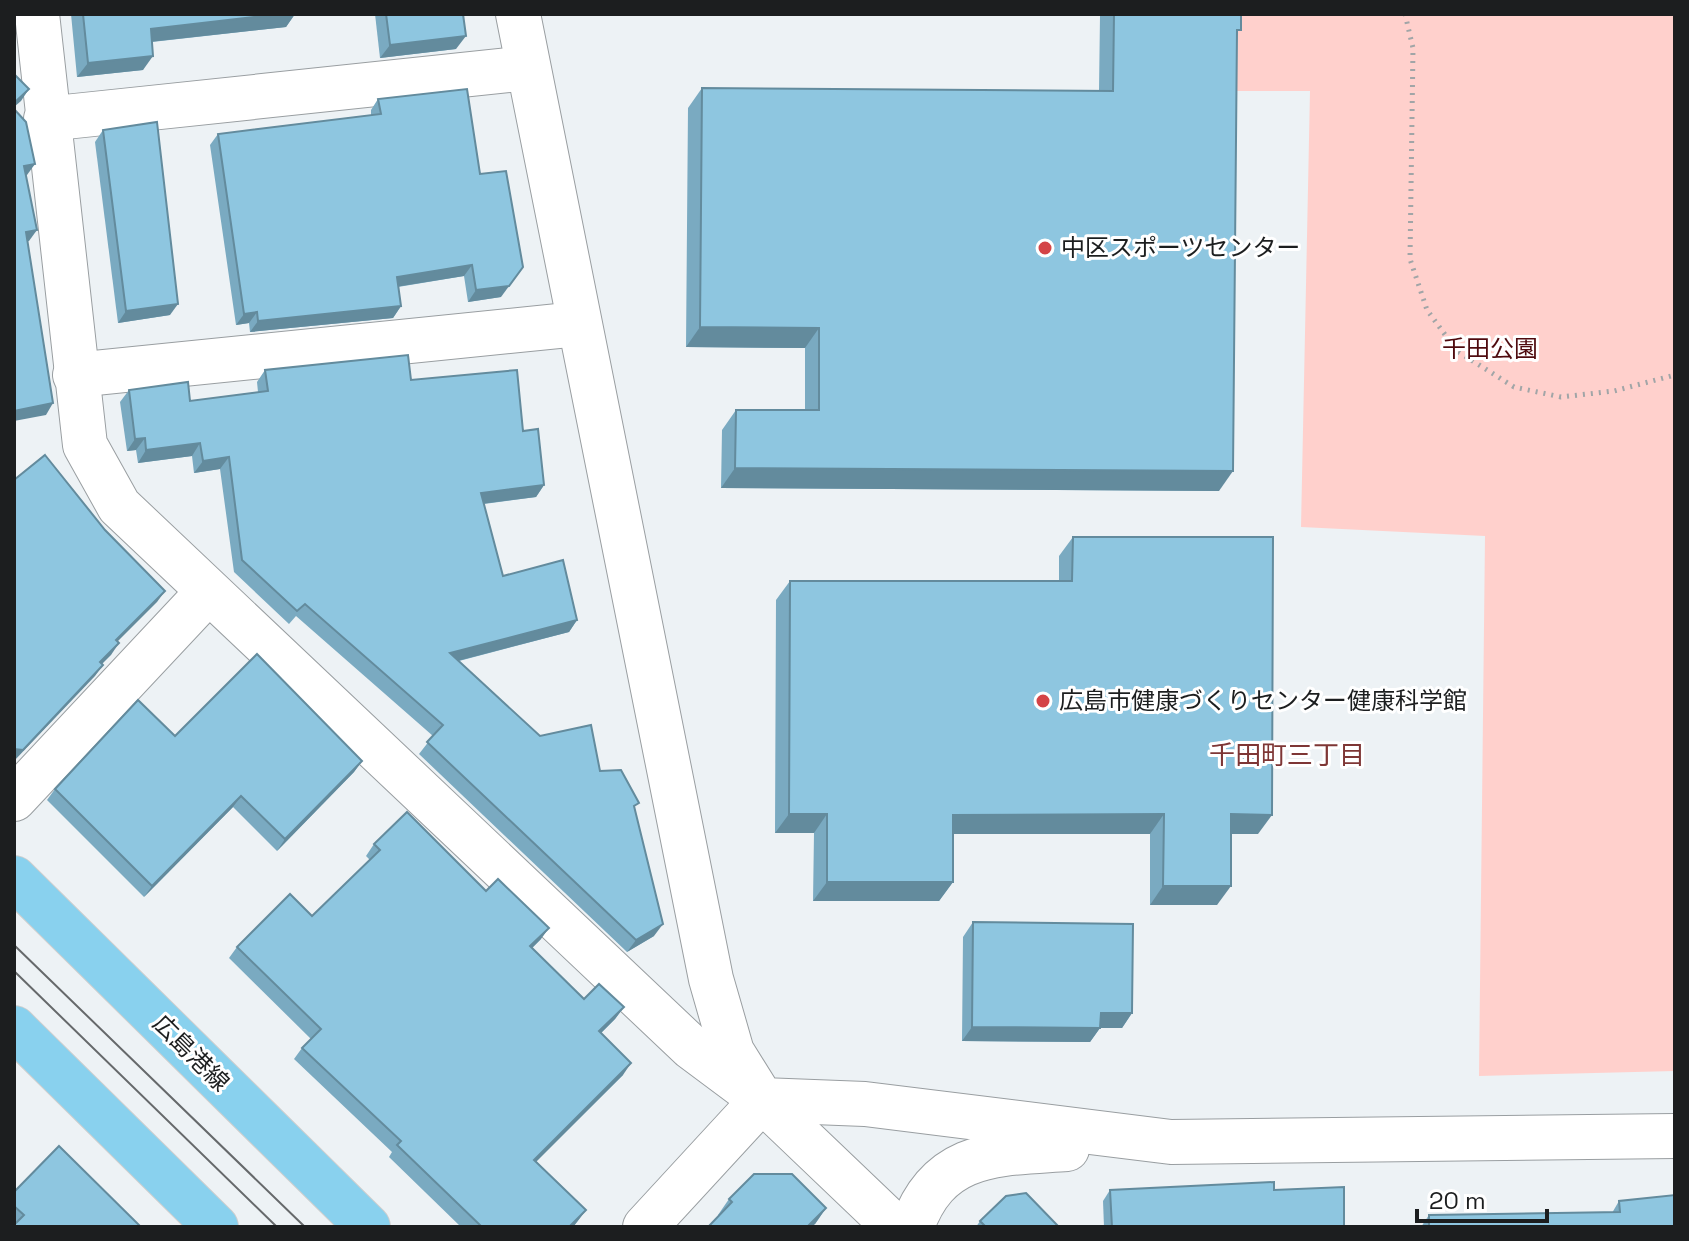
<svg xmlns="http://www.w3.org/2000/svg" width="1689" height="1241" viewBox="0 0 1689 1241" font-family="'Space Grotesk','Noto Sans JP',sans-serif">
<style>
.green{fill:#ffd0cc}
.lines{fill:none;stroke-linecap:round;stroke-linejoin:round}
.minor-casing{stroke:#999ea1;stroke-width:46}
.major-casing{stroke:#cdcece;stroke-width:46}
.path{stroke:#a1a5a7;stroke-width:5;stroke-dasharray:2 6;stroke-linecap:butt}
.minor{stroke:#fff;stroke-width:44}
.major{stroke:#89d1ee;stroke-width:44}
.tram{stroke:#66696b;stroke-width:2}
.wall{fill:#7aaac1}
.shaded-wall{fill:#638b9d}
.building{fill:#8ec6e0;stroke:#638b9d;stroke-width:2}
.poi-dot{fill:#d44447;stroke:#fff;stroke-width:3}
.labels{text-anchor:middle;stroke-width:6;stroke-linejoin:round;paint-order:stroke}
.poi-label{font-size:24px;fill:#1c1e1f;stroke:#fff;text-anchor:start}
.park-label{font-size:24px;fill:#4f0b0f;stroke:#fff}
.street-label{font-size:24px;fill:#1c1e1f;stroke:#fff}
.neighbourhood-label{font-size:26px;fill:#7e3635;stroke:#fff}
</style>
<rect width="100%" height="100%" fill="#edf2f5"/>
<path class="green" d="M1236 14H1675V1071L1479 1076 1485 536 1301 527 1310 91H1236Z"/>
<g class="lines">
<defs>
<g id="minor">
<path d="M37 14 85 445 119 506 691 1047 762 1100 895 1227"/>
<path d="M518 14 711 979 732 1052 762 1100 865 1104 1171 1142 1675 1136"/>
<path d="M46 119 528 68"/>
<path d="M75 375 578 324"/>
<path d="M14 799 208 592"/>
<path d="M645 1227 762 1100"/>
<path d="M912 1227C939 1150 997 1154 1067 1149"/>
</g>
<g id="major">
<path d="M14 878 368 1227"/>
<path d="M14 1028 216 1227"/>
</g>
</defs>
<use href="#minor" class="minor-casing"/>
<use href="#major" class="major-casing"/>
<path class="path" d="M1405 14 1413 48 1410 259 1427 310 1457 351 1514 387 1561 397 1614 391 1675 375"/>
<use href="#minor" class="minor"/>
<use href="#major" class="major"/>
<g class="tram">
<path d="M14 945 305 1227"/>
<path d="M14 971 277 1227"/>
</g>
</g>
<g class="wall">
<path d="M71 14H295L286 27 152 42 143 70 77 77Z"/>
<path d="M375 14H463L456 49 380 58Z"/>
<path d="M1068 14H1241L1237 36 1219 491 721 488 722 430 736 410H805V348L686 347 688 108 702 88 1099 91 1100 16H1068Z"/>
<path d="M378 99 480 174 501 297 468 302 464 276 398 287 401 306 393 318 250 332 249 323 236 325 210 145 218 134 371 115V110Z"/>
<path d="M103 130 170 315 118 323 95 142Z"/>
<path d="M265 370 411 380 523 431 544 485 536 497 484 504 503 576 577 620 569 632 459 661 540 736 600 771 635 809 654 936 627 952 419 754 433 736 296 616 289 624 234 572 220 469 194 473 192 456 138 463 136 450 127 451 120 402 129 390 190 401 258 392 257 382Z"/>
<path d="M1073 537 1258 834H1231L1217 905H1150V834H953V882L939 901H813L814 833H775L776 600 790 581H1059V556Z"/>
<path d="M175 736 362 761 354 772 277 851 233 807 144 897 47 800 55 789Z"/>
<path d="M374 844 486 891 541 939 532 948 584 999 624 1007 615 1019 601 1033 623 1075 536 1161 586 1210 573 1227H461L389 1157 392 1152 294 1059 302 1048 311 1039 229 958 237 947 312 916 370 860 366 856Z"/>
<path d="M973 922 1132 1013 1122 1028H1100L1090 1042 962 1041 963 937Z"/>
<path d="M1110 1190H1274L1344 1227H1104L1103 1201Z"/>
<path d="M14 1192 141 1227H14Z"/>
<path d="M729 1199 826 1208 815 1224 719 1216 718 1215Z"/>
<path d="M1619 1201 1675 1227H1421L1429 1215 1612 1213Z"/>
<path d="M980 1221 1059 1227H976Z"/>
</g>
<g class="shaded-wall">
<path d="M280 14H295L286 27 140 43 151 29Z"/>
<path d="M1070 14H1102L1100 16H1068Z"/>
<path d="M466 36 456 49 380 58 390 45Z"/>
<path d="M153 56 143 70 77 77 88 63Z"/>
<path d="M29 89 21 101 14 107V103Z"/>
<path d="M35 164 27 175 16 177 24 166Z"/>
<path d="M37 230 29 241 18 243 26 232Z"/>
<path d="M472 265 464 276 389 288 397 277Z"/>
<path d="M523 267 501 297 468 302 476 290Z"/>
<path d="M178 304 170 315 118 323 126 311Z"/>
<path d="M401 306 393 318 250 332 258 321Z"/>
<path d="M257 312 249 323 236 325 244 314Z"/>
<path d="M700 327 819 328 805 348 686 347Z"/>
<path d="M53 403 46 415 14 421V411Z"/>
<path d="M145 438 136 450 127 451 135 439Z"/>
<path d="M200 443 192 456 138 463 146 450Z"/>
<path d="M229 457 220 469 194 473 203 461Z"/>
<path d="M735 468 1233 471 1219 491 721 488Z"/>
<path d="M544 485 536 497 473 505 481 493Z"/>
<path d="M165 591 157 602 108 651 116 640Z"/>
<path d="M577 620 569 632 442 665 450 653Z"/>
<path d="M119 643 111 655 92 674 100 662Z"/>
<path d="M103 665 95 676 14 761V749Z"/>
<path d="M362 761 354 772 277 851 285 839Z"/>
<path d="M241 796 233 807 144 897 152 886Z"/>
<path d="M789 814H827L814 833H775Z"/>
<path d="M1164 814 1150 834H940L953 815Z"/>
<path d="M1231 814 1272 815 1258 834H1217Z"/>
<path d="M827 882H953L939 901H813Z"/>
<path d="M1163 886H1231L1217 905H1150Z"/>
<path d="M663 924 654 936 627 952 636 940Z"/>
<path d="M549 928 541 939 522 958 530 946Z"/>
<path d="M624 1007 615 1019 591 1043 599 1031Z"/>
<path d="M1101 1013H1132L1122 1028H1100L1090 1042 962 1041 972 1027Z"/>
<path d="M631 1063 623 1075 526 1172 534 1160Z"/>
<path d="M826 1208 815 1224 812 1227H807Z"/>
<path d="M586 1210 577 1222 573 1227H569Z"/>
</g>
<g class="building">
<path d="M83 14H280L151 29 153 56 88 63Z"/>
<path d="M386 14H463L466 36 390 45Z"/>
<path d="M1114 14H1241V30H1237L1233 471 735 468 736 410H819V328L700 327 702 88 1113 91Z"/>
<path d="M14 74 29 89 14 103Z"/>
<path d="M467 89 480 174 506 171 523 267 509 286 476 290 472 265 397 277 401 306 258 321 257 312 244 314 218 134 381 114 378 99Z"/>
<path d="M14 109 26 122 35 164 24 166 37 230 26 232 53 403 14 411Z"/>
<path d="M157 122 178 304 126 311 103 130Z"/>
<path d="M408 355 411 380 517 370 523 431 538 429 544 485 481 493 503 576 563 560 577 620 450 653 540 736 591 725 600 771 621 770 639 803 634 806 663 924 636 940 427 742 443 725 305 604 297 611 242 560 229 457 203 461 200 443 146 450 145 438 135 439 129 390 188 382 190 401 268 391 265 370Z"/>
<path d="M45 455 105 530 165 591 116 640 119 643 100 662 103 665 23 750 14 749V480Z"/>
<path d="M1073 537H1273L1272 815 1231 814V886H1163L1164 814 953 815V882H827V814H789L790 581H1072Z"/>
<path d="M257 654 362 761 285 839 241 796 152 886 55 789 138 700 175 736Z"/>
<path d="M407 812 486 891 498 879 549 928 530 946 584 999 599 984 624 1007 599 1031 631 1063 534 1160 586 1210 569 1227H482L397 1145 401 1141 302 1048 321 1029 237 947 290 894 312 916 380 850 374 844Z"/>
<path d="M973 922 1133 924 1132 1013H1101L1100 1028 972 1027Z"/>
<path d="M59 1146 141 1227H14V1225L24 1215 14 1206V1192Z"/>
<path d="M754 1174H792L826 1208 807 1227H708L732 1202 729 1199Z"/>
<path d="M1274 1182V1190L1344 1187V1227H1112L1110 1190Z"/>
<path d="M1026 1193 1059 1227H986L980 1221 1006 1196Z"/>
<path d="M1675 1195V1227H1418H1429V1215L1620 1212 1619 1201Z"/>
</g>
<g class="poi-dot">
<circle cx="1045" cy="248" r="8"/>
<circle cx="1043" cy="701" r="8"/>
</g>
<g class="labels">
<g class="poi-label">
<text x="1061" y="256">中区スポーツセンター</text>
<text x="1059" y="709">広島市健康づくりセンター健康科学館</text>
</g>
<g class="park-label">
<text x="1490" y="357">千田公園</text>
</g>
<g class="street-label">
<text transform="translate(191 1053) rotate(45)" y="8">広島港線</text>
</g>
<g class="neighbourhood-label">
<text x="1287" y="764">千田町三丁目</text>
</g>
</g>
<rect width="1689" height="1241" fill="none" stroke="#1c1e1f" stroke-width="32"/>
<path d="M1417 1209v12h130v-12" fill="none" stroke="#1c1e1f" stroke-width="4"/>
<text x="1429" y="1209" font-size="24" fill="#1c1e1f" stroke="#ffffff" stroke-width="6" paint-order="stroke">20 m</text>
</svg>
